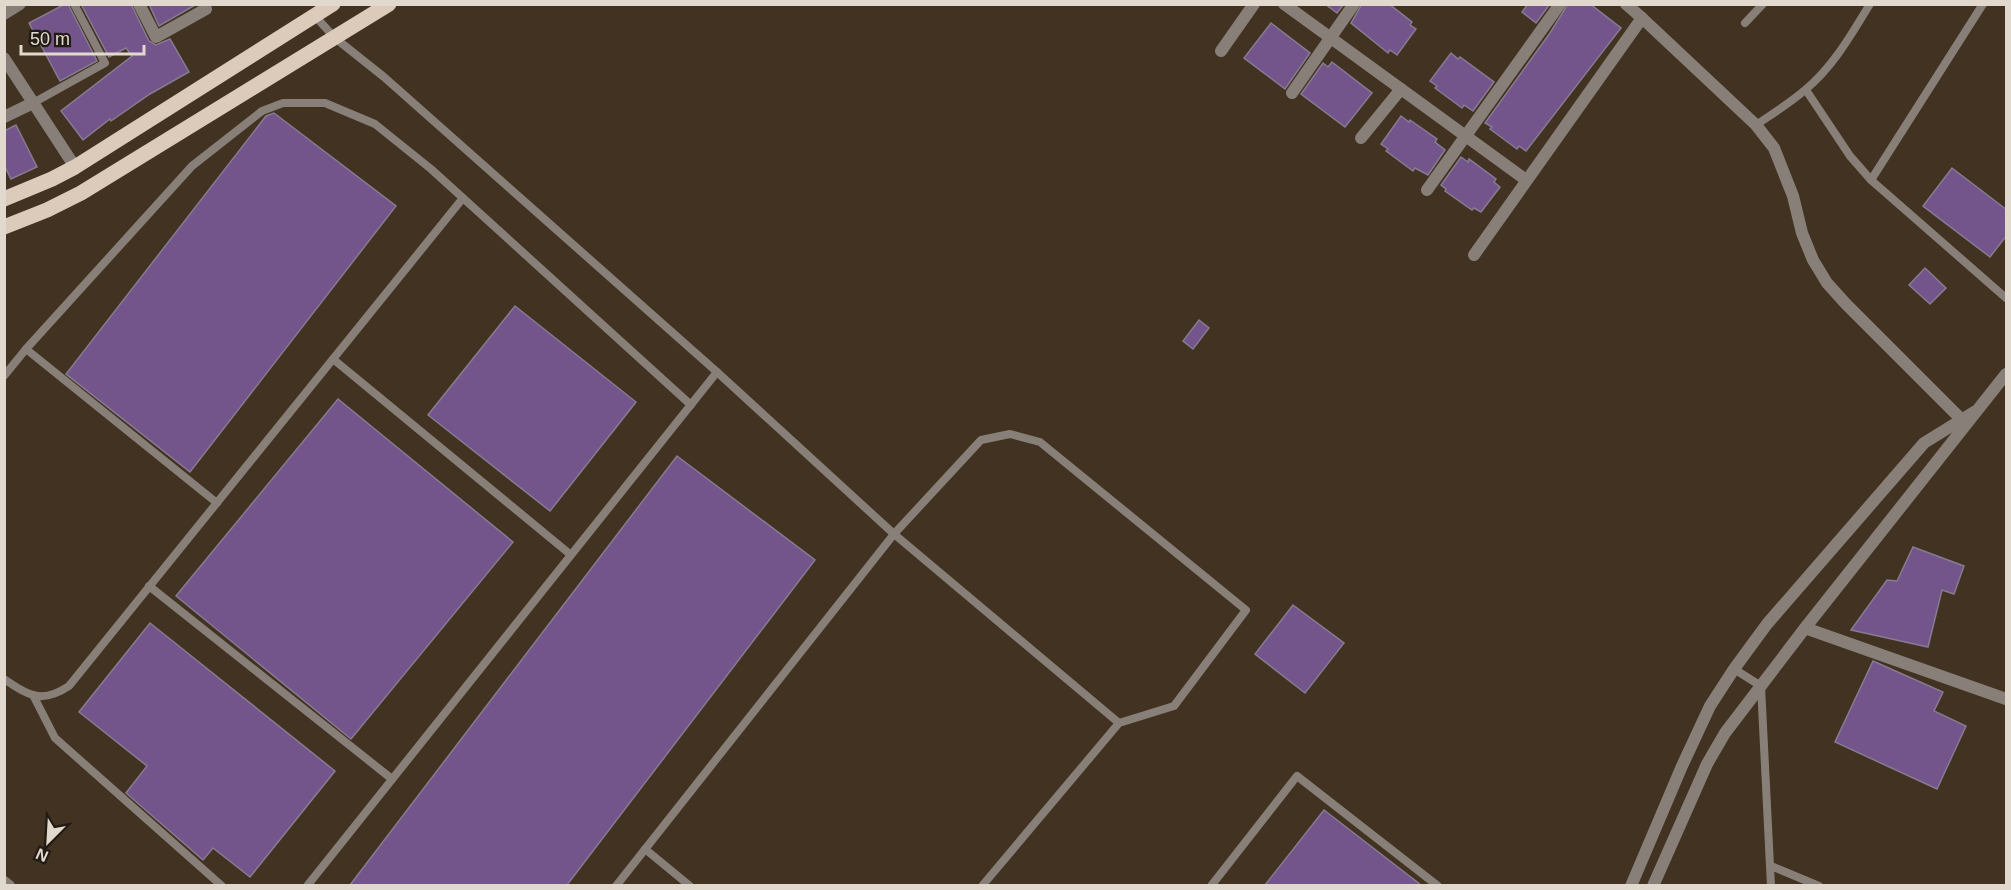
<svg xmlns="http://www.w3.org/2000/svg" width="2011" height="890" viewBox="0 0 2011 890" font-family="Helvetica,sans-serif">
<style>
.building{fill:#73558b;stroke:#877b91;stroke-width:1.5}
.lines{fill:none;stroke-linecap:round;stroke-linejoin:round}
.service{stroke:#888078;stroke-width:8}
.minor{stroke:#888078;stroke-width:12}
.tertiary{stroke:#888078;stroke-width:12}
.primary{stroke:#dccbba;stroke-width:15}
</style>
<rect width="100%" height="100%" fill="#413221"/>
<g class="building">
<path d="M65 4H68L97 61 60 81 29 23Z"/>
<path d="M81 4H131L149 41 156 45 170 39 189 72 150 94 111 121 110 119 83 140 61 111 132 56 126 48 109 57Z"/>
<path d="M149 4H197L159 26Z"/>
<path d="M1325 4H1344L1337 13Z"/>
<path d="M1362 4H1389L1412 22 1410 25 1416 29 1397 55 1390 50 1388 53 1351 23Z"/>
<path d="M1528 4H1550L1536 23 1522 12Z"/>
<path d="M1568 4H1590L1621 28 1526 151 1519 146 1517 149 1490 129 1492 127 1485 123 1550 33Z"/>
<path d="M1271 23 1310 53 1285 89 1244 58Z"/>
<path d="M1451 53 1458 59 1460 57 1494 82 1473 111 1464 105 1462 108 1435 88 1437 86 1430 81Z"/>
<path d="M1332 62 1372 93 1345 127 1301 94 1323 63 1328 67Z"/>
<path d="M274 113 396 206 190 472 66 374 266 116Z"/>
<path d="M1401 116 1409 122 1410 120 1437 139 1435 142 1445 150 1428 175 1415 168 1413 171 1386 151 1388 149 1381 144Z"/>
<path d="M16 125 37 167 11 179 4 165V131Z"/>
<path d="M1461 157 1468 162 1469 159 1496 179 1494 182 1500 187 1481 212 1474 208 1472 210 1445 191 1446 189 1441 185Z"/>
<path d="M1952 168 2007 210V235L1990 257 1923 206Z"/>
<path d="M1925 268 1946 288 1930 304 1909 285Z"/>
<path d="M515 306 636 402 550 511 428 415Z"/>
<path d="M1199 320 1209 328 1193 349 1183 341Z"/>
<path d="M338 399 513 542 351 739 176 596Z"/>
<path d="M677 456 815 560 567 885H350Z"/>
<path d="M1913 547 1964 566 1954 594 1942 590 1928 647 1851 630 1887 580 1897 581Z"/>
<path d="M1293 605 1344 643 1305 693 1255 654Z"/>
<path d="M150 623 335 771 250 877 213 848 203 860 126 793 147 766 79 712Z"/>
<path d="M1873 661 1943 692 1934 711 1966 726 1937 789 1835 742Z"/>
<path d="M1324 810 1421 885H1265Z"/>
</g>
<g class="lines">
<g class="service">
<path d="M315 16 335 38 384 77 717 372 894 534 1119 723"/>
<path d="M1745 23 1763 4"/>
<path d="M1806 90 1850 156 1871 180 2006 298"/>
<path d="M33 103 105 63 74 4"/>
<path d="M1756 125C1772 114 1790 103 1805 90 1833 67 1851 35 1870 4"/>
<path d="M1871 180 1983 4"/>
<path d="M26 349 217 503"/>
<path d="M333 359 571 555"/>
<path d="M4 376 26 349 192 166 262 111 283 103H325L375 124 431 169 691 405"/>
<path d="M149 586 392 779"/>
<path d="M1734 669 1761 686 1771 886"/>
<path d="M4 679C29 696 42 704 69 686L463 198"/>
<path d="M33 695 55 738 222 886"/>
<path d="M645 849 690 886"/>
<path d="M1771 866 1819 886"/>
<path d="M307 886 717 372"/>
<path d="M616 886 894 534 981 440 1010 434 1040 442 1246 610 1174 706 1119 723 982 886"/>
<path d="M1211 886 1297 776 1438 886"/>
</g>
<g class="minor">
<path d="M139 4 156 37 206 9"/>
<path d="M1284 4 1526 180"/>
<path d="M4 14 20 4"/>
<path d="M1221 51 1254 4"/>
<path d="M4 58 75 167"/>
<path d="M1292 93 1354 4"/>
<path d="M4 117 33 103"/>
<path d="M1361 138 1401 89"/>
<path d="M1427 190 1560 4"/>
<path d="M1474 255 1642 18"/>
<path d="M1805 628 2006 699"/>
<path d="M4 882 9 886"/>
</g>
<g class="tertiary">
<path d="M1626 4 1642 18 1756 125 1774 148 1793 196 1802 233 1813 260 1827 283 1846 304 1966 424"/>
<path d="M1631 886 1682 766 1710 706 1734 669 1767 624 1924 443 1974 412"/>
<path d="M1653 886 1707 764 1725 733 1805 628 2006 374"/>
</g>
<g class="primary">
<path d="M4 199 52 179 75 167 333 4"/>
<path d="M4 227 47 210 81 193 389 4"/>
</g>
</g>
<rect width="2011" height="890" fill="none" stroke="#e2d9ce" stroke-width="12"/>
<g transform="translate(48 842) rotate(204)" stroke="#221b14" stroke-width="4.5" paint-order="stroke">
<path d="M0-4.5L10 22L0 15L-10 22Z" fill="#e2d9ce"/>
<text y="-9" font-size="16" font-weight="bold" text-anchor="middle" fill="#e2d9ce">N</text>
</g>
<path d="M21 45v9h123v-9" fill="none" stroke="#e2d9ce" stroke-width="3"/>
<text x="30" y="45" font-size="18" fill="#e2d9ce" stroke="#221b14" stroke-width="4.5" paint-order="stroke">50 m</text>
</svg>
